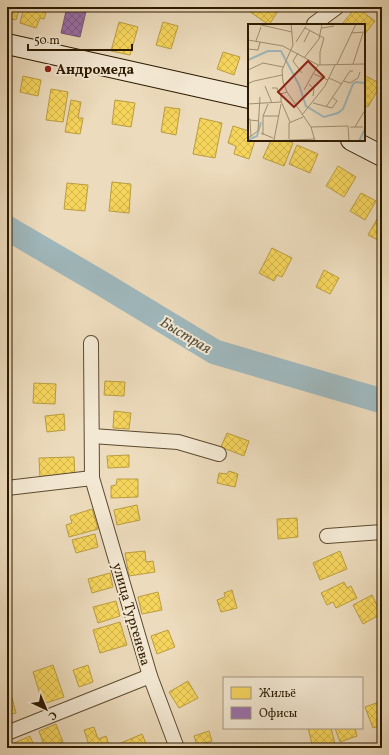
<svg xmlns="http://www.w3.org/2000/svg" width="389" height="755" viewBox="0 0 389 755" font-family="Vollkorn,serif">
<style>
.homes{fill:url(#homes-cross-hatch);stroke:#ba9d40}
.offices{fill:url(#offices-cross-hatch);stroke:#795678}
.lines{fill:none;stroke-linecap:round;stroke-linejoin:round}
.river{stroke:#9fb8bd;stroke-width:25}
.minor-casing{stroke:#5d4a2f;stroke-width:16}
.secondary-casing{stroke:#2d1a00;stroke-width:22}
.minor{stroke:#f3e8d3;stroke-width:14}
.secondary{stroke:#f3e8d3;stroke-width:20}
.poi-dot{fill:#8f2418;stroke:#f3e8d3;stroke-width:1.5}
.labels{text-anchor:middle;stroke-width:4;stroke-linejoin:round;paint-order:stroke}
.poi-label{font-size:14px;font-weight:bold;fill:#2d1a00;stroke:#f3e8d3;text-anchor:start}
.street-label{font-size:14px;fill:#2d1a00;stroke:#f3e8d3}
.water-label{font-size:15px;font-style:italic;fill:#555142;stroke:#f3e8d3}
.inset-river{fill:none;stroke:#9fb8bd;stroke-width:2}
.inset-road{fill:none;stroke:#a08e71;stroke-width:1}
.view{fill:#8f2418;fill-opacity:0.15;stroke:#8f2418;stroke-width:2}
.inset-edge{fill:none;stroke:#2d1a00;stroke-width:2}
</style>
<defs>
<pattern id="homes-cross-hatch" width="8" height="8" patternUnits="userSpaceOnUse"><rect width="8" height="8" fill="#f6d55c"/><path d="M0 0l8 8M0 8l8-8" fill="none" stroke="#d3b64e"/></pattern>
<pattern id="offices-cross-hatch" width="8" height="8" patternUnits="userSpaceOnUse"><rect width="8" height="8" fill="#9970ab"/><path d="M0 0l8 8M0 8l8-8" fill="none" stroke="#7d5b89"/></pattern>
</defs>
<rect width="100%" height="100%" fill="#ecdbbc"/>
<filter id="stains"><feTurbulence type="fractalNoise" baseFrequency=".005" numOctaves="4"/><feColorMatrix values="0 0 0 0 .2 0 0 0 0 .09 0 0 0 0 .02 0 0 0 .5 -.17"/></filter>
<radialGradient id="worn" r=".72"><stop offset=".6" stop-color="#630" stop-opacity="0"/><stop offset="1" stop-color="#630" stop-opacity=".3"/></radialGradient>
<g class="homes">
<path d="M7 7H20L16 20 7 18Z"/>
<path d="M24 7H43L42 11 46 12 44 19 40 18 36 28 20 23Z"/>
<path d="M252 7H272L278 11 269 25 249 11Z"/>
<path d="M356 7 375 21 364 35V25H345L343 23Z"/>
<path d="M119 22 138 27 130 55 111 51Z"/>
<path d="M163 22 178 26 171 49 156 45Z"/>
<path d="M223 52 240 57 234 75 217 69Z"/>
<path d="M364 75 381 84 368 107 364 105Z"/>
<path d="M23 76 41 80 38 96 20 92Z"/>
<path d="M51 89 68 92 63 122 46 120Z"/>
<path d="M71 100 81 102 78 118H83L80 134 65 132Z"/>
<path d="M115 100 135 103 131 127 112 124Z"/>
<path d="M165 107 180 109 176 135 161 132Z"/>
<path d="M200 118 222 123 215 158 193 154Z"/>
<path d="M233 126 249 131V140H255L249 159 234 154 236 146 228 143Z"/>
<path d="M271 140H284L293 143 284 166 263 158Z"/>
<path d="M297 145 318 154 310 173 289 164Z"/>
<path d="M338 166 356 177 344 197 326 186Z"/>
<path d="M112 182 131 184 129 213 109 211Z"/>
<path d="M67 183 88 185 85 211 64 209Z"/>
<path d="M361 193 376 201 365 220 350 211Z"/>
<path d="M382 210V242L368 235Z"/>
<path d="M272 248 292 258 282 277 277 275 274 281 259 273Z"/>
<path d="M324 270 339 278 330 294 316 287Z"/>
<path d="M105 381 125 382 124 396 104 395Z"/>
<path d="M34 383 56 384 55 404 33 403Z"/>
<path d="M114 411 131 413 129 429 113 428Z"/>
<path d="M64 414 65 430 47 432 45 416Z"/>
<path d="M227 433 249 441 244 456 221 447Z"/>
<path d="M129 455V467L108 468 107 456Z"/>
<path d="M74 457 75 477 40 478 39 458Z"/>
<path d="M229 471 238 474 235 487 217 483 219 473 227 474Z"/>
<path d="M117 479H138V497L111 498V486L116 485Z"/>
<path d="M137 505 140 520 117 525 114 510Z"/>
<path d="M92 509 98 529 69 537 66 525 72 523 70 516Z"/>
<path d="M297 518 298 537 278 539 277 519Z"/>
<path d="M95 534 98 547 76 553 72 540Z"/>
<path d="M145 551 146 562 153 561 155 572 129 576 125 553Z"/>
<path d="M340 551 347 569 320 580 313 563Z"/>
<path d="M110 573 113 587 92 593 88 579Z"/>
<path d="M344 582 347 588 351 586 357 598 336 608 333 602 327 605 321 593Z"/>
<path d="M232 590 237 608 221 612 217 600 225 597 224 593Z"/>
<path d="M158 592 162 610 142 614 138 597Z"/>
<path d="M372 595 381 614 363 624 353 605Z"/>
<path d="M116 601 120 616 98 623 93 607Z"/>
<path d="M120 622 127 645 100 653 93 630Z"/>
<path d="M168 630 175 647 157 654 151 636Z"/>
<path d="M53 665 64 697 43 704 33 672Z"/>
<path d="M88 665 93 682 79 687 73 670Z"/>
<path d="M188 681 198 698 179 708 169 692Z"/>
<path d="M11 694 16 713 7 715V695Z"/>
<path d="M382 701V725L373 728 365 707Z"/>
<path d="M56 724 63 742 45 748 39 731Z"/>
<path d="M94 727 98 739 106 736 110 748H90L84 730Z"/>
<path d="M308 728H331L335 744 318 748H313Z"/>
<path d="M335 728H355L357 736 340 742Z"/>
<path d="M209 731 212 741 197 745 194 736Z"/>
<path d="M142 734 148 748H115L114 746Z"/>
<path d="M30 736 35 748H13L12 744Z"/>
</g>
<path class="offices" d="M67 7H87L80 37 61 33Z"/>
<g class="lines">
<path class="river" d="M7 228 101 283 215 352 382 401"/>
<defs>
<g id="minor">
<path d="M314 24 337 7"/>
<path d="M91 343 92 478 150 676 177 748"/>
<path d="M92 436 178 442 219 454"/>
<path d="M7 488 92 478"/>
<path d="M327 536 382 532"/>
<path d="M7 733 150 676"/>
</g>
<g id="secondary">
<path d="M7 44 249 98"/>
<path d="M351 140 382 156"/>
</g>
</defs>
<use href="#minor" class="minor-casing"/>
<use href="#secondary" class="secondary-casing"/>
<use href="#minor" class="minor"/>
<use href="#secondary" class="secondary"/>
</g>
<circle class="poi-dot" cx="48" cy="69" r="4"/>
<g class="labels">
<g class="poi-label">
<text x="56" y="74">Андромеда</text>
</g>
<g class="street-label">
<text transform="translate(132 614) rotate(74)" y="5">улица Тургенева</text>
</g>
<g class="water-label">
<text transform="translate(186 335) rotate(31)" y="5">Быстрая</text>
</g>
</g>
<g transform="translate(248 24)">
<rect width="117" height="117" fill="#ecdbbc"/>
<path class="inset-river" d="M0 36 20 27H33L51 61 58 82 76 93 90 89 95 85 105 60 108 58 117 59M0 116 9 112 13 98M111 117 117 105"/>
<path class="inset-road" d="M9 0 44 8M43 0 45 21 34 46 35 58 39 68 63 103 67 117M57 4 76 14 72 28V41M74 4 86 2M103 9 117 8M0 16 35 22 70 41 117 40M8 17 13 3M48 18 58 2M56 18 62 6M0 25 10 26 12 18M50 29 45 37 54 49M56 34 71 15 74 0M89 40 108 0M105 40 115 9M0 46 15 39 35 43M66 50 80 56M81 54 94 60M96 57 102 59 110 54 112 48M61 60 66 65 65 72M17 62 24 79M0 63 1 59 6 57 34 51M24 64H29L30 69 34 70M56 66 70 41M39 68 33 70V77L42 98M65 79 84 84 89 77 84 73M0 80 33 78M0 83V63M78 83 102 47H105M54 91 77 62 87 41M15 92H31M0 93 2 96 11 97M2 96 3 113M41 99 55 93M41 99V115M63 103 100 102 101 117M102 103H115M107 103 117 86M13 109 25 114M15 111V92L20 80M0 114 10 107 12 73M26 116 33 80M24 117 67 115"/>
<path class="view" d="M60 37 76 53 46 83 30 68Z"/>
<rect width="117" height="117" class="inset-edge"/>
</g>
<rect width="389" height="755" fill="none" stroke="#ecdbbc" stroke-width="24"/>
<rect x="8" y="8" width="373" height="739" fill="none" stroke="#2d1a00" stroke-width="2"/>
<rect x="12" y="12" width="365" height="731" fill="none" stroke="#2d1a00"/>
<rect x="223" y="677" width="140" height="52" fill="#f3e8d3" stroke="#a4967f"/>
<rect x="231" y="687" width="20" height="12" fill="#f6d55c" stroke="#a4967f"/>
<text x="259" y="697" font-size="12" fill="#2d1a00">Жильё</text>
<rect x="231" y="707" width="20" height="12" fill="#9970ab" stroke="#a4967f"/>
<text x="259" y="717" font-size="12" fill="#2d1a00">Офисы</text>
<g transform="translate(46 709) rotate(136)" stroke="#f3e8d3" stroke-width="3" paint-order="stroke">
<path d="M0-3L7 15L0 10L-7 15Z" fill="#2d1a00"/>
<text y="-6" font-size="11" font-weight="bold" text-anchor="middle" fill="#2d1a00">С</text>
</g>
<path d="M28 44v6h104v-6" fill="none" stroke="#2d1a00" stroke-width="2"/>
<text x="34" y="44" font-size="12" fill="#2d1a00" stroke="#f3e8d3" stroke-width="3" paint-order="stroke">50 m</text>
<rect width="100%" height="100%" filter="url(#stains)"/>
<rect width="100%" height="100%" fill="url(#worn)"/>
</svg>
